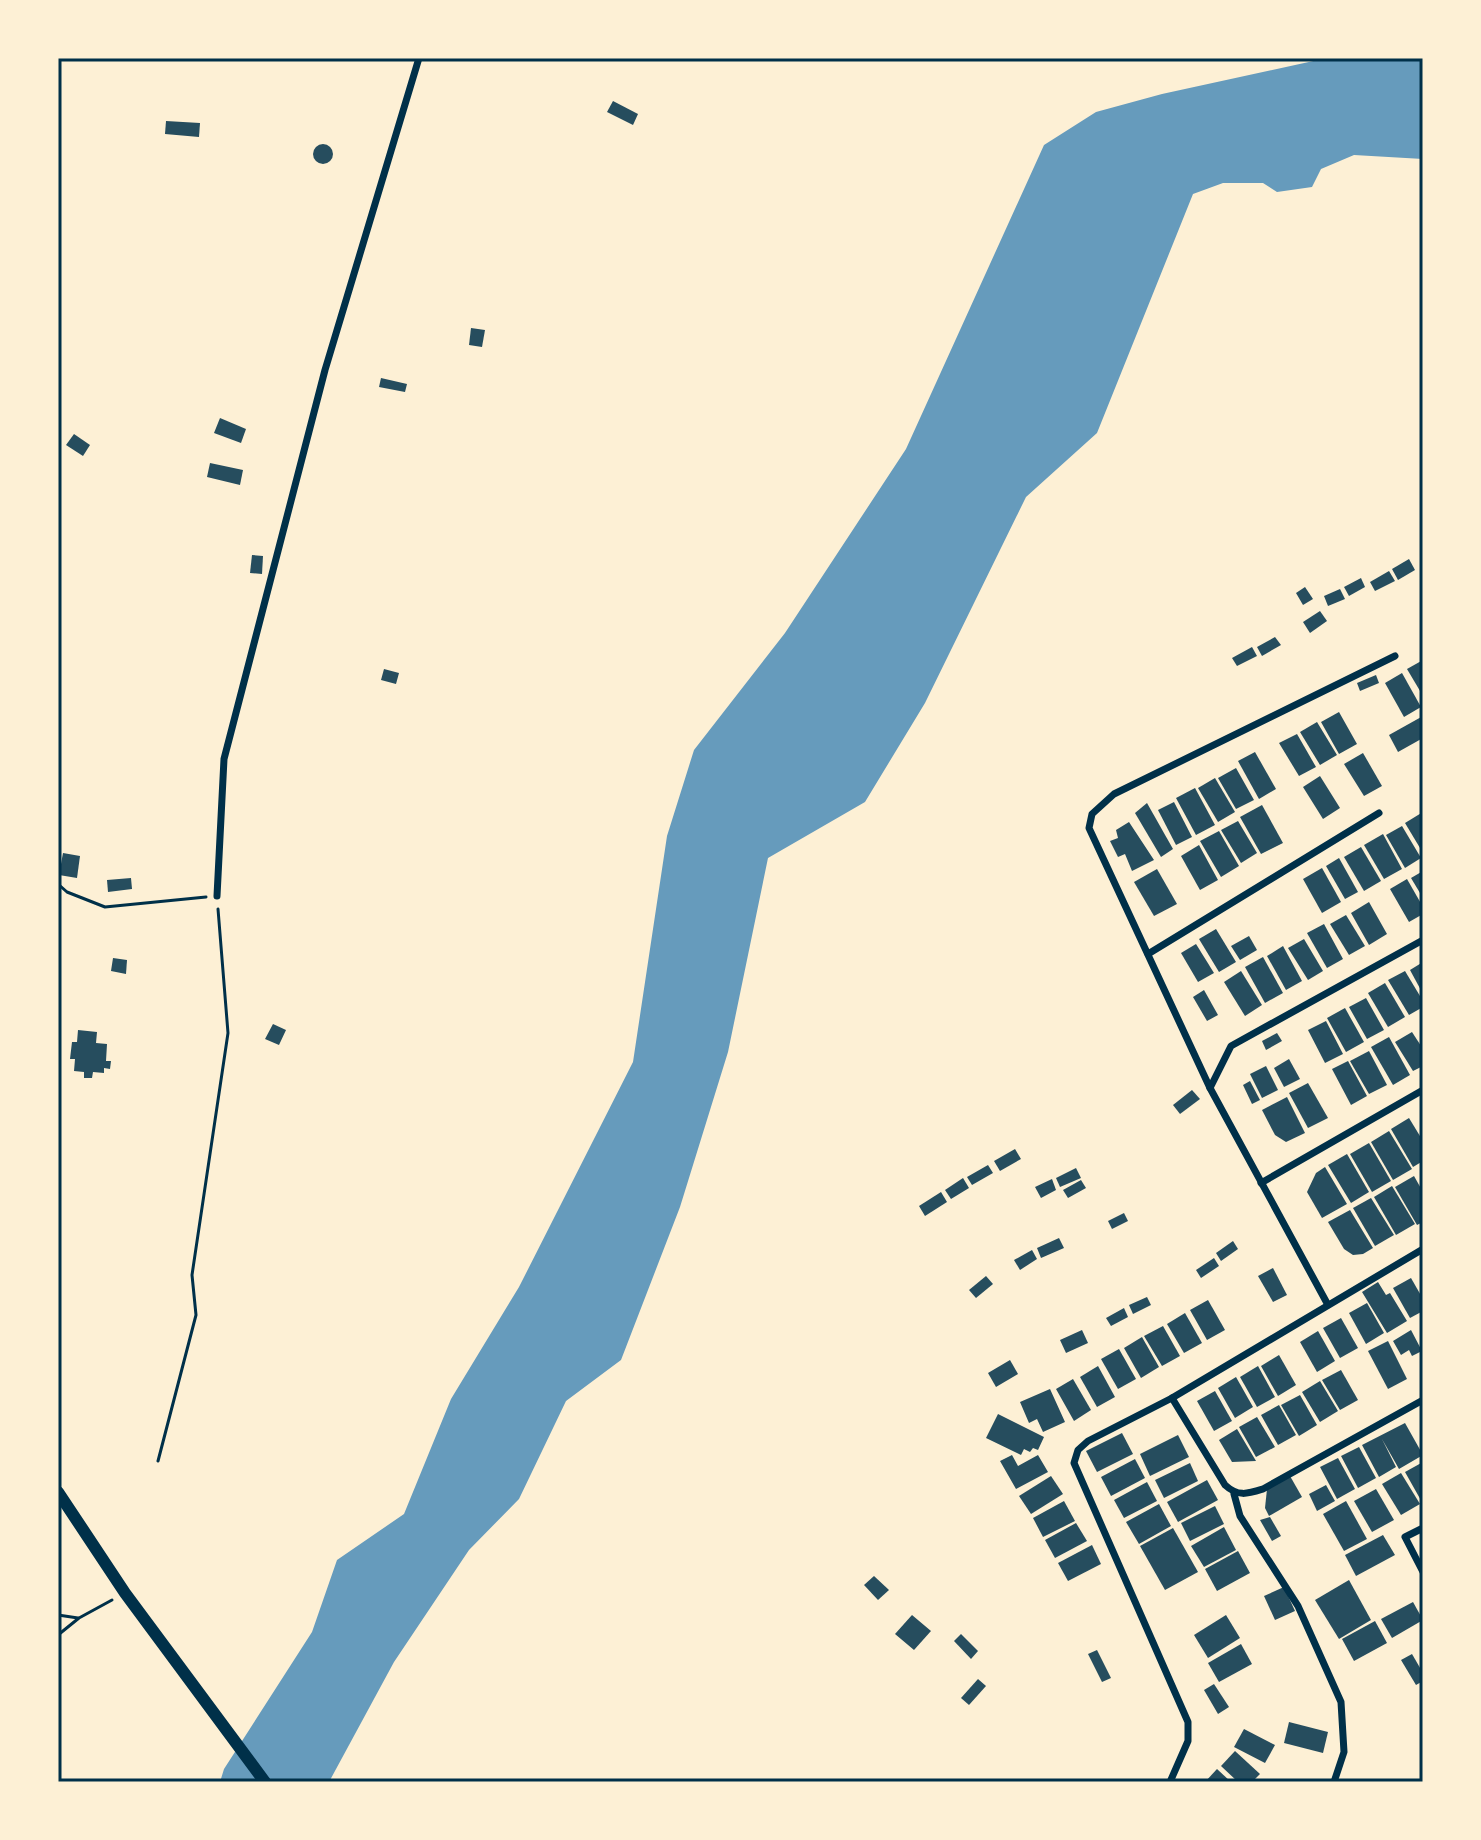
<svg xmlns="http://www.w3.org/2000/svg" width="1481" height="1840" viewBox="0 0 1481 1840" font-family="'Times New Roman',serif">
<style>
.water{fill:#669bbc}
.building{fill:#264d5e}
.lines{fill:none;stroke-linecap:round;stroke-linejoin:round}
.path{stroke:#003049;stroke-width:3}
.minor{stroke:#003049;stroke-width:7}
.primary{stroke:#003049;stroke-width:12}
.neatline{fill:none;stroke:#003049;stroke-width:3}
</style>
<rect width="100%" height="100%" fill="#fdf0d5"/>
<path class="water" d="M1327 58H1423V159L1354 155 1321 169 1312 187 1277 192 1263 183H1223L1193 194 1097 433 1026 497 925 703 865 802 768 858 728 1052 680 1207 621 1360 566 1401 519 1499 469 1550 394 1662 329 1782H220L224 1769 312 1632 337 1560 404 1514 451 1399 519 1287 633 1062 667 836 694 750 785 633 906 449 1044 145 1096 112 1162 94Z"/>
<g class="building">
<path d="M613 101 638 114 633 125 607 112Z"/>
<path d="M166 121 200 123 199 137 165 134Z"/>
<circle cx="323" cy="154" r="10"/>
<path d="M471 328 485 330 482 347 469 345Z"/>
<path d="M381 378 407 384 405 392 379 387Z"/>
<path d="M220 418 246 429 241 443 214 433Z"/>
<path d="M74 434 90 445 83 456 66 445Z"/>
<path d="M210 463 243 470 240 485 207 477Z"/>
<path d="M252 555 263 556 262 574 250 573Z"/>
<path d="M1409 559 1415 570 1398 580 1392 569Z"/>
<path d="M1389 571 1395 581 1375 591 1370 582Z"/>
<path d="M1361 578 1365 587 1349 596 1344 587Z"/>
<path d="M1305 587 1313 599 1303 605 1296 593Z"/>
<path d="M1340 589 1345 599 1328 606 1324 596Z"/>
<path d="M1320 611 1327 621 1310 633 1303 622Z"/>
<path d="M1275 637 1281 645 1262 656 1257 647Z"/>
<path d="M1252 647 1257 656 1237 666 1232 658Z"/>
<path d="M1423 660V696L1407 669Z"/>
<path d="M384 669 399 673 396 684 381 680Z"/>
<path d="M1402 673 1421 707 1404 717 1385 683Z"/>
<path d="M1376 675 1379 683 1360 691 1357 683Z"/>
<path d="M1339 712 1357 744 1339 754 1321 722Z"/>
<path d="M1423 716V738L1398 752 1389 735Z"/>
<path d="M1317 722 1337 755 1320 765 1300 732Z"/>
<path d="M1297 734 1316 767 1299 776 1279 743Z"/>
<path d="M1255 752 1276 789 1259 799 1238 761Z"/>
<path d="M1363 753 1382 786 1364 796 1344 764Z"/>
<path d="M1236 768 1254 800 1236 809 1218 778Z"/>
<path d="M1320 776 1340 808 1323 819 1303 787Z"/>
<path d="M1215 778 1235 812 1218 822 1198 788Z"/>
<path d="M1195 788 1215 825 1196 835 1176 798Z"/>
<path d="M1174 802 1192 837 1176 845 1158 810Z"/>
<path d="M1147 803 1173 849 1161 857 1135 813Z"/>
<path d="M1262 805 1283 843 1261 854 1240 817Z"/>
<path d="M1423 812V853L1405 823Z"/>
<path d="M1238 821 1257 853 1241 863 1221 830Z"/>
<path d="M1129 822 1154 860 1132 871 1125 854 1118 857 1110 841 1118 838 1116 830Z"/>
<path d="M1402 826 1421 858 1405 868 1386 835Z"/>
<path d="M1219 831 1239 866 1221 877 1200 841Z"/>
<path d="M1383 834 1402 869 1384 879 1364 845Z"/>
<path d="M1199 845 1218 880 1200 890 1181 856Z"/>
<path d="M1361 847 1381 881 1364 891 1344 857Z"/>
<path d="M63 853 80 856 77 878 59 875Z"/>
<path d="M1339 858 1358 892 1345 899 1326 866Z"/>
<path d="M1322 868 1341 902 1322 913 1303 879Z"/>
<path d="M1157 869 1177 904 1154 916 1134 882Z"/>
<path d="M1423 871V898L1411 878Z"/>
<path d="M131 878 132 889 108 892 107 880Z"/>
<path d="M1407 879 1423 907V914L1409 922 1390 889Z"/>
<path d="M1369 902 1387 934 1369 945 1351 913Z"/>
<path d="M1346 915 1365 946 1349 955 1330 924Z"/>
<path d="M1324 924 1343 959 1327 968 1307 933Z"/>
<path d="M1216 929 1236 962 1219 972 1199 939Z"/>
<path d="M1249 936 1257 950 1240 960 1231 946Z"/>
<path d="M1304 939 1323 971 1308 980 1288 948Z"/>
<path d="M1196 944 1214 973 1198 982 1181 953Z"/>
<path d="M1283 946 1302 981 1286 990 1267 956Z"/>
<path d="M1263 957 1283 993 1265 1003 1245 967Z"/>
<path d="M113 958 127 960 126 974 111 971Z"/>
<path d="M1423 962V994L1410 970Z"/>
<path d="M1241 971 1262 1005 1245 1016 1224 982Z"/>
<path d="M1405 971 1423 1001V1007L1409 1015 1388 980Z"/>
<path d="M1385 983 1405 1017 1388 1027 1368 993Z"/>
<path d="M1204 990 1218 1015 1207 1021 1193 997Z"/>
<path d="M1366 998 1384 1030 1367 1039 1349 1007Z"/>
<path d="M1345 1008 1364 1042 1346 1052 1327 1018Z"/>
<path d="M1326 1021 1343 1054 1325 1063 1308 1030Z"/>
<path d="M273 1024 286 1030 279 1045 265 1039Z"/>
<path d="M78 1030 97 1032 96 1043 107 1044 106 1061H111L110 1069 104 1068V1073L93 1072 92 1078H84V1072L74 1071 75 1059H70L72 1042H77Z"/>
<path d="M1412 1032 1423 1049V1066L1413 1071 1395 1042Z"/>
<path d="M1277 1033 1282 1041 1266 1050 1262 1041Z"/>
<path d="M1389 1037 1410 1075 1393 1085 1371 1047Z"/>
<path d="M1369 1051 1387 1085 1369 1094 1350 1061Z"/>
<path d="M1289 1059 1300 1079 1284 1087 1274 1068Z"/>
<path d="M1348 1061 1367 1096 1351 1105 1332 1069Z"/>
<path d="M1266 1066 1278 1090 1262 1098 1250 1074Z"/>
<path d="M1250 1081 1260 1100 1252 1104 1243 1085Z"/>
<path d="M1308 1083 1328 1118 1308 1128 1289 1093Z"/>
<path d="M1192 1090 1200 1099 1180 1114 1173 1105Z"/>
<path d="M1287 1097 1305 1133 1286 1142 1275 1135 1262 1110Z"/>
<path d="M1409 1118 1423 1141V1161L1413 1167 1391 1129Z"/>
<path d="M1389 1131 1412 1169 1393 1180 1371 1142Z"/>
<path d="M1369 1143 1391 1181 1372 1192 1350 1154Z"/>
<path d="M1015 1149 1021 1159 1000 1171 994 1161Z"/>
<path d="M1347 1154 1369 1192 1351 1203 1328 1165Z"/>
<path d="M988 1165 993 1173 972 1185 967 1177Z"/>
<path d="M1325 1167 1347 1204 1322 1218 1307 1192 1316 1173Z"/>
<path d="M1076 1168 1081 1178 1060 1187 1056 1178Z"/>
<path d="M1414 1176 1423 1192V1222L1417 1225 1395 1187Z"/>
<path d="M963 1178 969 1188 951 1199 945 1190Z"/>
<path d="M1052 1179 1056 1190 1041 1198 1035 1187Z"/>
<path d="M1081 1180 1086 1188 1068 1198 1063 1190Z"/>
<path d="M1392 1186 1415 1224 1396 1235 1374 1197Z"/>
<path d="M941 1192 947 1202 925 1216 919 1206Z"/>
<path d="M1371 1198 1394 1235 1375 1246 1353 1208Z"/>
<path d="M1350 1210 1373 1248 1363 1254 1353 1255 1344 1249 1328 1222Z"/>
<path d="M1124 1213 1128 1221 1112 1229 1108 1221Z"/>
<path d="M1059 1238 1064 1248 1041 1258 1037 1248Z"/>
<path d="M1233 1241 1238 1249 1221 1261 1216 1253Z"/>
<path d="M1032 1250 1037 1259 1020 1270 1014 1260Z"/>
<path d="M1214 1258 1219 1266 1201 1278 1196 1270Z"/>
<path d="M1273 1268 1287 1295 1273 1302 1258 1276Z"/>
<path d="M986 1276 993 1284 976 1298 969 1290Z"/>
<path d="M1411 1278 1423 1299V1311L1410 1318 1393 1288Z"/>
<path d="M1378 1282 1386 1295 1390 1293 1407 1321 1387 1333 1362 1292Z"/>
<path d="M1147 1297 1151 1305 1133 1314 1129 1305Z"/>
<path d="M1208 1300 1225 1330 1207 1340 1190 1310Z"/>
<path d="M1367 1303 1384 1333 1366 1344 1349 1313Z"/>
<path d="M1124 1308 1128 1317 1111 1326 1106 1318Z"/>
<path d="M1185 1313 1202 1343 1184 1353 1167 1324Z"/>
<path d="M1341 1318 1358 1348 1340 1358 1323 1328Z"/>
<path d="M1163 1326 1180 1356 1162 1366 1144 1336Z"/>
<path d="M1082 1330 1088 1343 1066 1353 1060 1340Z"/>
<path d="M1411 1330 1422 1351 1412 1356 1409 1350 1401 1355 1393 1341Z"/>
<path d="M1318 1331 1335 1361 1317 1372 1300 1342Z"/>
<path d="M1142 1337 1159 1367 1141 1378 1124 1348Z"/>
<path d="M1388 1341 1407 1379 1388 1389 1368 1351Z"/>
<path d="M1119 1349 1136 1379 1118 1389 1101 1359Z"/>
<path d="M1279 1355 1296 1385 1278 1396 1261 1366Z"/>
<path d="M1010 1360 1018 1374 996 1387 988 1373Z"/>
<path d="M1098 1366 1115 1397 1097 1407 1080 1377Z"/>
<path d="M1258 1366 1275 1397 1257 1407 1240 1377Z"/>
<path d="M1341 1370 1358 1400 1340 1410 1322 1380Z"/>
<path d="M1236 1377 1253 1407 1235 1418 1218 1388Z"/>
<path d="M1073 1379 1091 1410 1074 1421 1056 1389Z"/>
<path d="M1320 1381 1338 1411 1320 1422 1302 1392Z"/>
<path d="M1050 1389 1065 1422 1043 1432 1037 1419 1029 1423 1020 1402Z"/>
<path d="M1215 1391 1232 1421 1214 1431 1197 1401Z"/>
<path d="M1300 1395 1317 1425 1299 1436 1281 1405Z"/>
<path d="M1279 1405 1296 1435 1278 1445 1261 1415Z"/>
<path d="M998 1414 1044 1437 1038 1450 1033 1448 1030 1452 1024 1449 1021 1455 986 1438Z"/>
<path d="M1257 1417 1275 1447 1256 1457 1239 1427Z"/>
<path d="M1405 1423 1423 1455 1399 1469 1382 1439 1396 1467 1379 1477 1362 1445Z"/>
<path d="M1237 1429 1256 1461 1232 1462 1219 1440Z"/>
<path d="M1122 1433 1133 1454 1097 1472 1086 1451Z"/>
<path d="M1178 1435 1189 1457 1150 1476 1140 1454Z"/>
<path d="M1359 1447 1376 1478 1358 1488 1341 1456Z"/>
<path d="M1012 1455 1018 1466 1038 1455 1048 1472 1016 1489 1000 1461Z"/>
<path d="M1338 1458 1355 1489 1337 1499 1320 1467Z"/>
<path d="M1135 1459 1145 1478 1111 1496 1101 1477Z"/>
<path d="M1423 1462V1504L1405 1472Z"/>
<path d="M1190 1463 1198 1481 1164 1498 1155 1480Z"/>
<path d="M1401 1473 1420 1504 1401 1515 1382 1484Z"/>
<path d="M1051 1476 1063 1494 1031 1514 1019 1496Z"/>
<path d="M1290 1476 1302 1497 1269 1516 1265 1508 1267 1489Z"/>
<path d="M1207 1480 1218 1500 1178 1522 1167 1502Z"/>
<path d="M1147 1482 1157 1501 1124 1518 1114 1500Z"/>
<path d="M1326 1485 1335 1501 1317 1511 1309 1494Z"/>
<path d="M1376 1489 1394 1520 1372 1532 1354 1501Z"/>
<path d="M1064 1501 1075 1521 1043 1537 1033 1518Z"/>
<path d="M1346 1501 1367 1539 1344 1551 1323 1514Z"/>
<path d="M1159 1504 1171 1526 1139 1544 1126 1522Z"/>
<path d="M1215 1506 1224 1524 1190 1541 1181 1523Z"/>
<path d="M1270 1517 1281 1536 1272 1541 1260 1520Z"/>
<path d="M1076 1523 1087 1541 1055 1558 1045 1540Z"/>
<path d="M1224 1527 1236 1550 1204 1567 1191 1546Z"/>
<path d="M1173 1528 1198 1572 1165 1590 1140 1546Z"/>
<path d="M1383 1535 1395 1555 1356 1576 1345 1555Z"/>
<path d="M1092 1545 1101 1564 1068 1581 1058 1563Z"/>
<path d="M1238 1551 1250 1573 1217 1591 1205 1569Z"/>
<path d="M874 1576 889 1590 878 1600 864 1585Z"/>
<path d="M1349 1580 1371 1620 1339 1639 1315 1600Z"/>
<path d="M1284 1587 1295 1611 1275 1620 1264 1596Z"/>
<path d="M1413 1602 1423 1620 1392 1638 1381 1619Z"/>
<path d="M912 1615 931 1631 914 1650 895 1634Z"/>
<path d="M1226 1615 1240 1638 1208 1658 1194 1635Z"/>
<path d="M1375 1621 1387 1643 1354 1661 1342 1639Z"/>
<path d="M961 1634 978 1651 971 1659 954 1641Z"/>
<path d="M1241 1644 1252 1664 1219 1682 1208 1663Z"/>
<path d="M1097 1650 1111 1678 1102 1682 1088 1654Z"/>
<path d="M1412 1654 1423 1673V1681L1416 1685 1401 1660Z"/>
<path d="M978 1679 986 1686 969 1705 961 1698Z"/>
<path d="M1214 1684 1229 1707 1218 1714 1204 1690Z"/>
<path d="M1289 1722 1328 1732 1323 1753 1284 1743Z"/>
<path d="M1244 1729 1275 1745 1265 1763 1234 1747Z"/>
<path d="M1235 1751 1260 1774 1252 1782H1238L1221 1766Z"/>
<path d="M1217 1769 1231 1782H1205Z"/>
</g>
<g class="lines">
<g class="path">
<path d="M58 884 67 892 105 907 206 897"/>
<path d="M158 1461 196 1315 192 1275 228 1033 218 909"/>
<path d="M58 1615 78 1618"/>
<path d="M58 1635 79 1618 112 1600"/>
</g>
<g class="minor">
<path d="M217 896 224 759 325 370 419 58"/>
<path d="M1148 954 1379 813"/>
<path d="M1210 1088 1231 1046 1423 940"/>
<path d="M1261 1183 1423 1090"/>
<path d="M1328 1305 1210 1088 1089 828 1092 814 1114 794 1395 656"/>
<path d="M1172 1398 1225 1485C1238 1497 1247 1494 1263 1489L1423 1400"/>
<path d="M1234 1494 1240 1516 1298 1606 1341 1702 1344 1752 1334 1782"/>
<path d="M1423 1528 1405 1537 1423 1572"/>
<path d="M1170 1782 1188 1741V1722L1074 1463 1078 1450 1088 1441 1172 1398 1423 1249"/>
</g>
<path class="primary" d="M58 1492 125 1593 265 1782"/>
</g>
<rect width="1481" height="1840" fill="none" stroke="#fdf0d5" stroke-width="120"/>
<rect x="60" y="60" width="1361" height="1720" class="neatline"/>
</svg>
